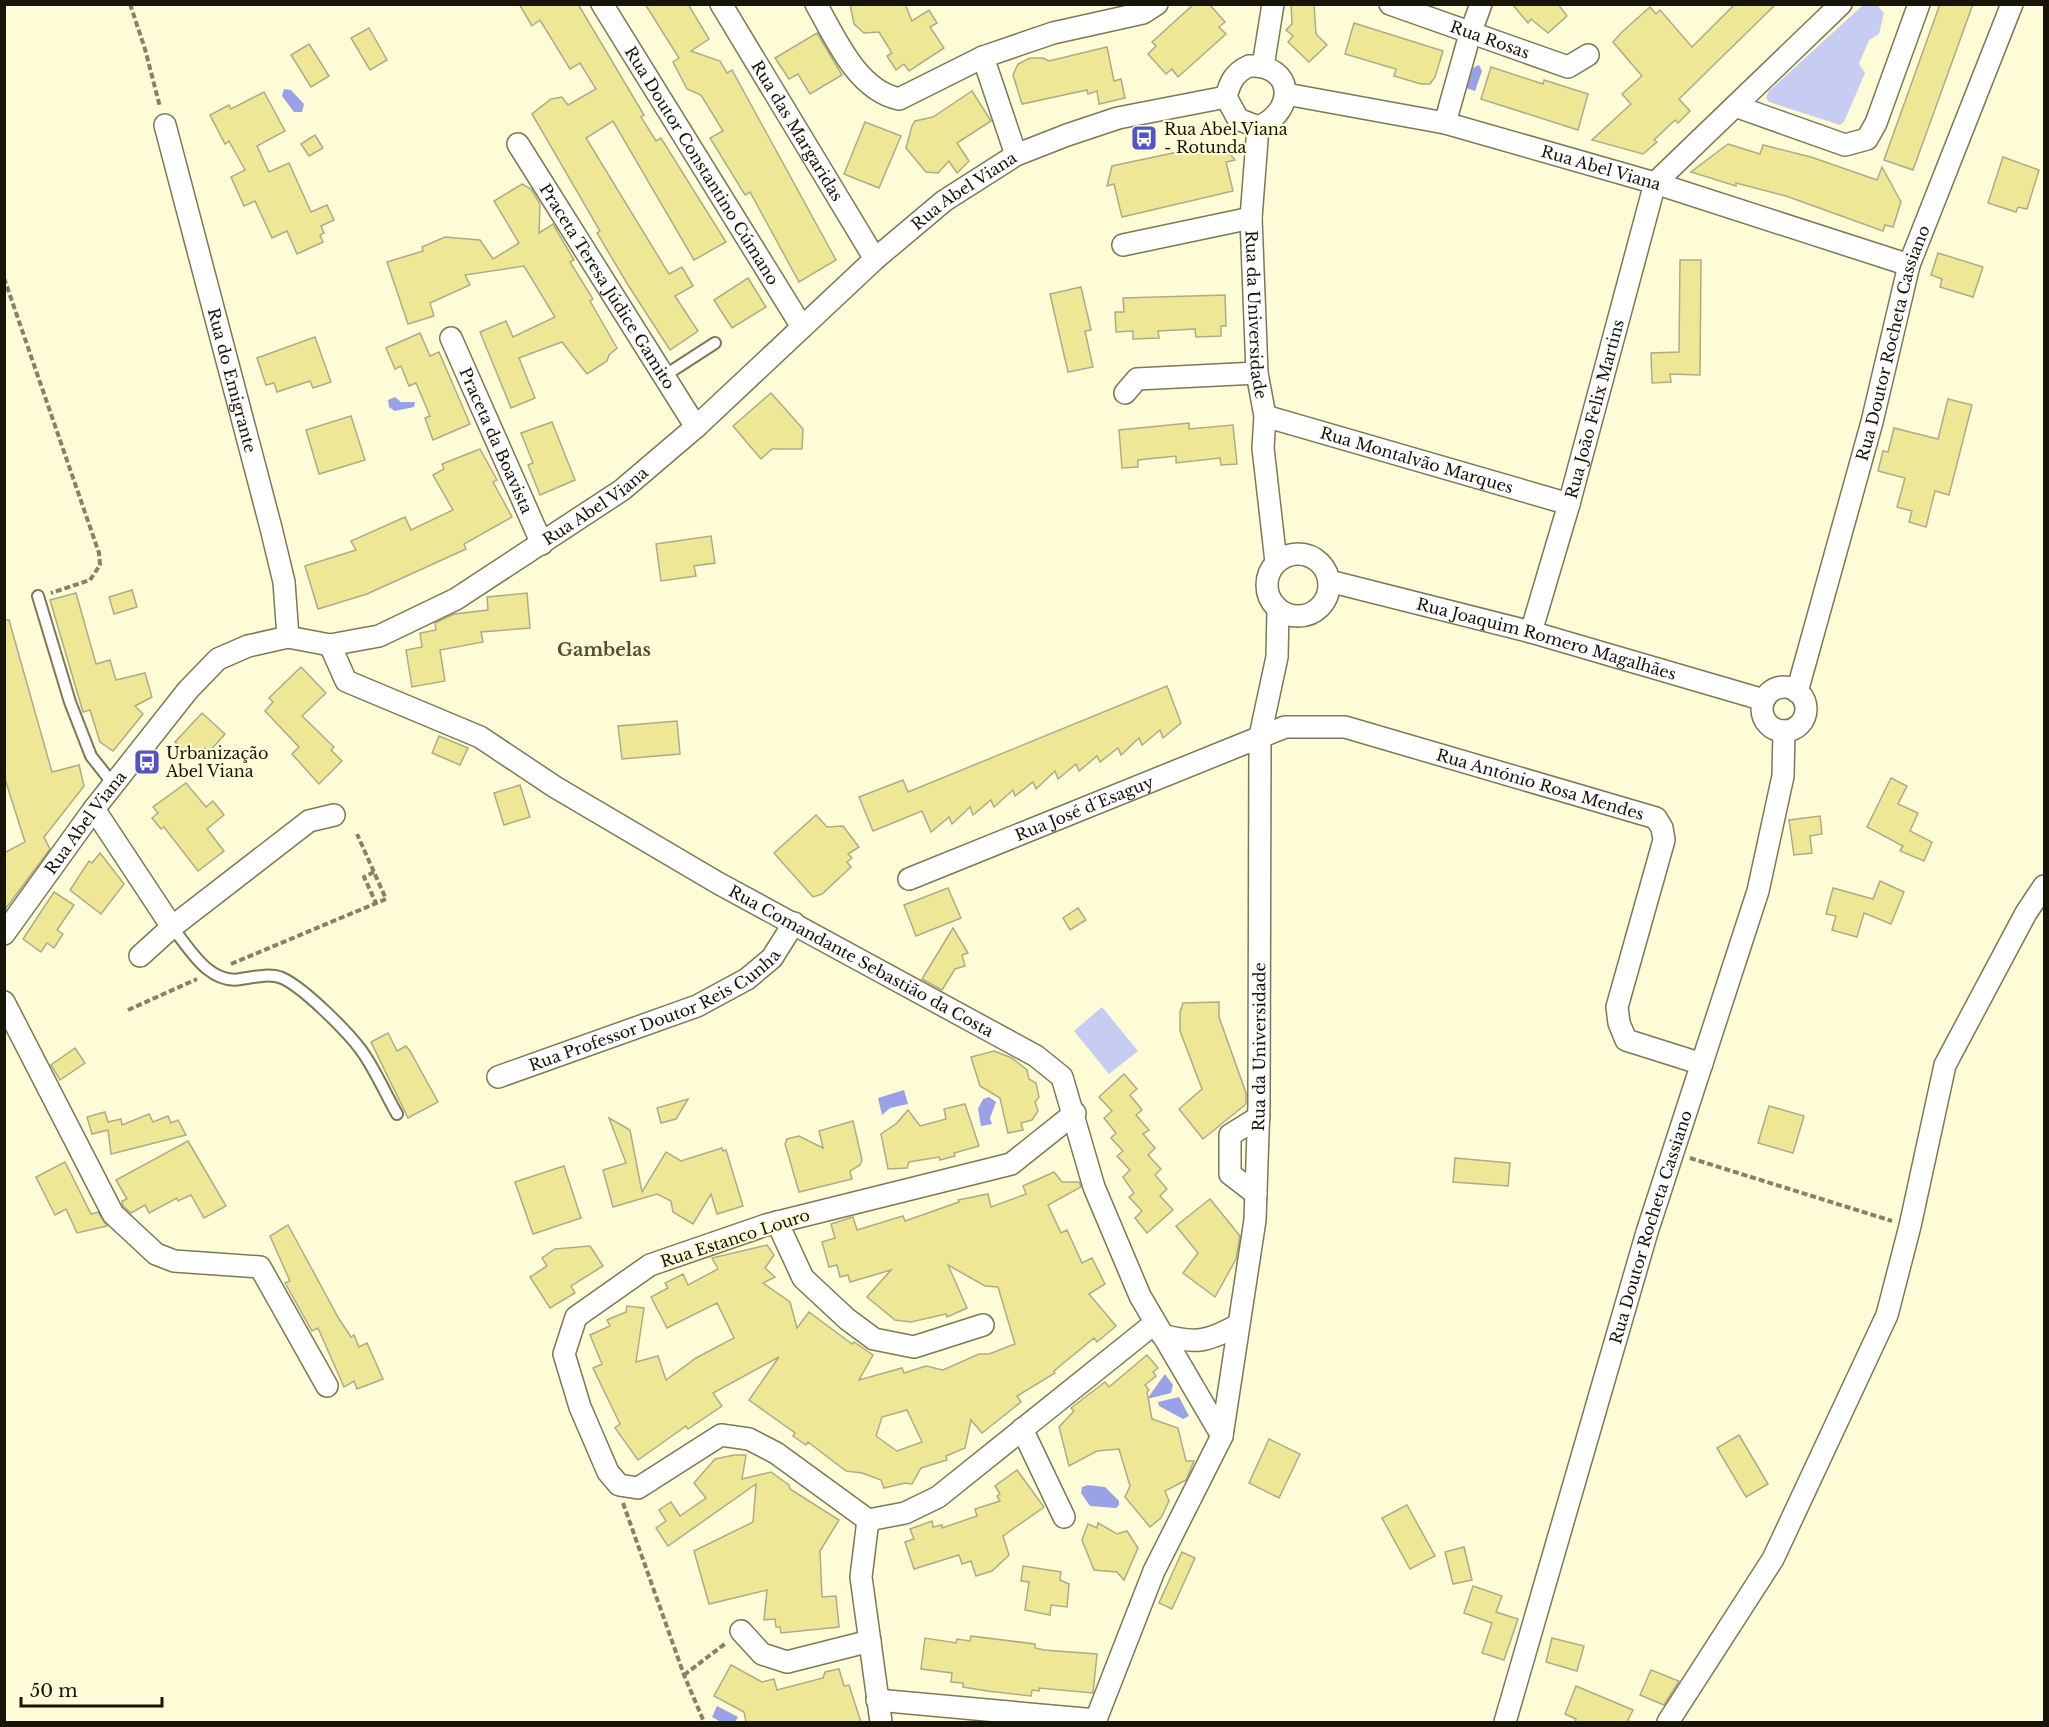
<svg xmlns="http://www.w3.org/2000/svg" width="2049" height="1727" viewBox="0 0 2049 1727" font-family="'Libre Baskerville',serif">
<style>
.green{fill:#c7ccf3}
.water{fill:#99a1e7}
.building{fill:#eee796;stroke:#aeac88;stroke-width:1.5;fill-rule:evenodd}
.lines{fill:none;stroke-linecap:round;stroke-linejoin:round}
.lane-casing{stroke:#7b7956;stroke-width:14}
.street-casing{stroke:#7b7956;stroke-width:24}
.path{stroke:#848269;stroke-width:4;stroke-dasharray:6 3;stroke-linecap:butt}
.lane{stroke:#fff;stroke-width:10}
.street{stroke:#fff;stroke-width:21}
.labels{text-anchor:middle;stroke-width:4.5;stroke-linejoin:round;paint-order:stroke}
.street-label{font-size:16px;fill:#171508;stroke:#fefcd6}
.poi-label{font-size:16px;fill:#171508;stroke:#fefcd6;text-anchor:start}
.neighbourhood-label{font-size:18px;font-weight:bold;fill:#524f2e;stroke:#fefcd6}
</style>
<rect width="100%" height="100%" fill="#fefcd6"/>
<g class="green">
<path d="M1863 5H1877L1884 13 1879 34 1869 40 1859 64 1865 73 1844 122 1840 125 1769 102 1766 98 1768 92Z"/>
<path d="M1102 1007 1138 1051 1109 1074 1074 1031Z"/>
</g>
<g class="water">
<path d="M1479 65 1482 71 1475 91 1466 88 1473 68Z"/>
<path d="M284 89 291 90 304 104 302 112H294L282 96Z"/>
<path d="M395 397 401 402H415L414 407 395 411 389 407 388 400Z"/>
<path d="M904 1090 908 1104 890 1108 882 1115 878 1098Z"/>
<path d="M989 1097 996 1102 990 1118 992 1124 981 1126 978 1109 983 1099Z"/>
<path d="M1165 1374 1173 1385 1171 1393 1147 1399Z"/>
<path d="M1179 1397 1189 1416 1183 1419 1159 1406 1158 1402Z"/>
<path d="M1088 1485 1105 1487 1119 1501V1505L1116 1508 1090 1506 1081 1493 1082 1487Z"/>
<path d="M717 1706 738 1717 735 1722H721L712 1717Z"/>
</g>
<g class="building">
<path d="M519 4H578L644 115 641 117 656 141 661 138 726 242 694 260 613 121 586 138 669 274 682 267 693 286 675 296 698 331 670 350 628 285 597 233 600 231 532 114 551 99 562 97 568 105 596 89 580 63 570 69 540 20 532 26Z"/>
<path d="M645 4H688L709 39 691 51 720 61 727 73 732 70 836 260 799 282 750 192 745 195 710 138 723 131 701 95 687 89 673 62 679 58Z"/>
<path d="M850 4H905L912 21 929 10 937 23 930 27 944 48 909 71 904 64 896 70 887 56 892 53 879 32 864 33 854 24Z"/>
<path d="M1194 4H1209L1225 22 1219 27 1226 34 1178 77 1172 69 1166 74 1148 54 1156 46 1152 42Z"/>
<path d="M1291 4H1314L1316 34 1327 45 1309 62 1288 42 1293 36 1286 30 1292 24Z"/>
<path d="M1512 4H1558L1567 16 1548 33 1531 19 1528 23Z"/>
<path d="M1735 4H1776L1679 99 1690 111 1678 123 1675 120 1654 140 1657 142 1643 154 1592 140 1631 104 1622 94 1642 76 1613 42 1622 32 1650 7 1656 14 1660 10 1692 47Z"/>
<path d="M1940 4H1973L1913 170 1884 160Z"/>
<path d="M1354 23 1443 51 1435 77 1430 84H1421L1394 76 1396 69 1345 54Z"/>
<path d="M369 28 387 60 370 70 351 38Z"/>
<path d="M817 33 842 75 810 94 798 74 789 79 775 58Z"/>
<path d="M309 44 329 76 311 87 291 55Z"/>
<path d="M1107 47 1114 81 1121 79 1125 98 1099 104 1097 91 1088 94 1087 90 1022 104 1013 75 1018 64 1030 58H1043L1049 61Z"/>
<path d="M1491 67 1543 84 1544 80 1588 94 1578 130 1481 99Z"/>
<path d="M972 91 991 121 957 143 969 161 957 173 949 161 938 173 926 172 906 148 912 126 915 121 933 117Z"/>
<path d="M264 92 285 131 257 146 269 172 289 163 311 212 327 205 334 220 321 226 324 233 320 235 323 242 297 254 287 231 272 238 255 201 244 206 231 177 245 170 229 141 225 144 210 115 229 105 231 109Z"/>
<path d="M865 122 901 136 879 188 844 174Z"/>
<path d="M315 135 323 148 309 156 301 144Z"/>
<path d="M1220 143 1235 160 1226 162 1233 191 1122 217 1114 184 1107 186 1112 166Z"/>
<path d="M1728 144 1760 154 1763 145 1811 157 1877 180 1882 167 1901 202 1893 227 1885 225 1883 231 1786 196 1736 183V186L1691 172Z"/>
<path d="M2003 157 2039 170 2027 209 2018 207 2016 212 1988 203Z"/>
<path d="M522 184 531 189 540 204 539 233 553 224 574 260 570 262 593 299 590 301 617 348 609 355 607 361 587 374 562 342 519 358 535 398 511 408 480 332 506 321 513 337 555 317 524 266 465 275 470 285 430 303 434 316 408 324 387 262 423 251 422 247 445 237 480 240 493 259 519 243 494 201Z"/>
<path d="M1938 253 1983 267 1973 297 1940 287 1942 279 1931 275Z"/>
<path d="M1680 260H1701L1700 375 1670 374 1671 382 1652 383 1651 353 1679 352Z"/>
<path d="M748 278 766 307 732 328 714 300Z"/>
<path d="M1081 287 1091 330 1085 331 1093 367 1068 372 1050 294Z"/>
<path d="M1225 295 1226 326H1221V336L1196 337 1195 329 1158 331 1159 338 1133 339V331L1116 332 1115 312H1124L1123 298Z"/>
<path d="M420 333 430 356 439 352 470 424 433 440 425 418 430 416 416 383 409 386 401 366 395 369 386 348Z"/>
<path d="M315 337 331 382 313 388 310 381 277 392 274 383 266 385 257 358Z"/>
<path d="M771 393 803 429 802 449H772L761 459 733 426Z"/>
<path d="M1948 399 1972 405 1949 495 1935 491 1926 527 1909 522 1912 511 1897 507 1905 478 1878 471 1883 451 1888 452 1894 428 1938 439Z"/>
<path d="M351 416 365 460 319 474 306 430Z"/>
<path d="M552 422 575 480 540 495 528 465 533 463 521 433Z"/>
<path d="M1189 423V429L1233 425 1237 464 1221 465 1220 458 1176 463V456L1138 460V467L1122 468 1119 430Z"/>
<path d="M480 449 497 480 493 482 512 517 464 544 466 549 367 594 318 609 305 566 356 550 351 541 405 517 411 530 453 510 433 475 444 469 442 464Z"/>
<path d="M711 536 715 563 694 566 696 576 661 581 656 544Z"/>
<path d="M132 590 137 607 114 614 109 597Z"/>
<path d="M76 593 96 664 110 660 116 680 145 673 152 697 135 706 143 714 113 751 100 742 90 710 83 712 50 600Z"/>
<path d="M527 593 530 628 481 632 483 642 440 650 445 681 412 687 406 650 422 647 420 633 436 630 435 623 454 614 488 610 487 597Z"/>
<path d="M4 620H9L52 772 79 765 84 786 44 837 50 849 4 911V853L25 842 4 776Z"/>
<path d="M301 667 326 693 302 716 334 747 331 750 342 761 319 784 292 754 299 747 265 711 273 702 269 698Z"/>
<path d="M1167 686 1181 723 1163 738 1160 730 1142 745 1139 738 1121 755 1118 748 1100 762 1097 756 1079 771 1076 764 1058 779 1055 771 1036 789 1033 782 1015 796 1013 790 994 807 991 800 973 815 970 807 952 824 949 817 931 832 922 811 873 831 859 797 903 780 908 792Z"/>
<path d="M202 713 225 734 209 752 205 748 194 760 175 742Z"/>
<path d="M677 721 680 754 622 759 618 726Z"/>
<path d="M439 736 468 748 460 765 432 753Z"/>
<path d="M1891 778 1907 786 1898 804 1918 813 1910 831 1932 842 1924 861 1900 851 1903 846 1867 827Z"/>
<path d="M186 783 206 807 213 801 224 815 207 829 224 851 198 871 164 827 161 829 152 818 158 813 153 807Z"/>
<path d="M520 785 530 817 504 825 494 793Z"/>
<path d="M816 815 827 827 843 826 859 847 848 854 852 858 847 862 851 867 822 894 813 897 774 853Z"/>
<path d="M1820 816 1822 834 1810 836 1812 853 1794 855 1789 820Z"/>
<path d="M100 853 124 884 101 914 70 890 89 861 92 863Z"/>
<path d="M1880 881 1904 892 1891 924 1864 913 1857 937 1832 930 1836 916 1826 914 1833 888 1873 899Z"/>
<path d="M948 888 961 918 916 936 904 905Z"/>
<path d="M54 892 74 905 57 930 63 934 54 948 47 943 41 952 23 939Z"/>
<path d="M1078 908 1086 920 1070 930 1063 918Z"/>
<path d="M953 928 968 953 962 955 965 966 955 969 942 990 922 979Z"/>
<path d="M1219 1002V1017L1246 1093V1104L1203 1139 1179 1109 1202 1089 1180 1031V1012L1183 1003Z"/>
<path d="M388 1033 397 1051 406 1046 410 1051 438 1102 408 1118 371 1042Z"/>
<path d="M75 1048 85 1063 60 1080 51 1065Z"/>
<path d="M994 1051 1012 1058 1027 1070 1029 1079 1036 1083 1039 1097 1035 1102 1038 1111 1032 1120 1021 1123 1023 1130 1008 1133 1000 1098 980 1086 971 1057Z"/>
<path d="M1124 1074 1137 1089 1130 1095 1142 1110 1136 1115 1149 1130 1143 1134 1155 1148 1148 1155 1161 1169 1155 1175 1167 1189 1160 1196 1173 1210 1147 1233 1135 1218 1142 1211 1129 1197 1134 1193 1123 1177 1130 1170 1117 1156 1123 1151 1111 1138 1116 1133 1104 1118 1112 1111 1099 1097Z"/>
<path d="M688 1099 676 1119 661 1123 657 1108Z"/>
<path d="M965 1104 979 1146 954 1153 955 1156 940 1160 939 1157 909 1162 907 1168 888 1169 881 1134 897 1123 908 1110 920 1126 946 1119 944 1109Z"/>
<path d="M1769 1106 1804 1116 1793 1153 1758 1143Z"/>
<path d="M105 1112 108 1122 121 1119 122 1125 149 1114 153 1122 168 1116 171 1123 178 1120 186 1135 111 1154 108 1130 92 1134 87 1117Z"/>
<path d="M609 1118 630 1130 642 1192 666 1152 681 1161 722 1148 723 1151 726 1150 743 1206 717 1214 711 1194 693 1224 673 1212 671 1201 657 1194 613 1207 603 1170 626 1163Z"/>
<path d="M853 1121 862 1160 860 1165 850 1171 852 1179 799 1192 785 1144 787 1139 799 1136 823 1148 819 1131Z"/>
<path d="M188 1141 226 1206 204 1218 191 1195 178 1201 177 1198 149 1213 145 1205 131 1213 123 1206 122 1201 127 1199 116 1180Z"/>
<path d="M1455 1158 1510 1163 1508 1186 1453 1182Z"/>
<path d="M65 1162 91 1214 98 1212 107 1226 77 1233 66 1209 55 1215 36 1177Z"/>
<path d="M564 1166 581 1218 533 1234 515 1182Z"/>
<path d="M1054 1172 1062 1182H1079L1081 1187 1048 1205 1061 1233 1067 1230 1082 1263 1092 1258 1105 1284 1089 1294 1116 1326 1097 1342 1094 1338 1054 1371 1055 1373 1017 1396 1021 1402 982 1433 971 1420 965 1448 946 1456 947 1460 921 1468 912 1484 905 1483 884 1488 881 1480 862 1473 846 1471 808 1442 806 1445 793 1436 795 1433 749 1400 779 1357 713 1393 722 1406 688 1429 686 1426 638 1460 615 1428 620 1424 593 1368 602 1364 590 1335 610 1326 607 1320 626 1312 627 1306 644 1308 636 1362 658 1356 666 1380 696 1358 734 1338 717 1303 667 1328 651 1297 668 1288 665 1283 683 1274 688 1285 718 1269 712 1258 767 1245 774 1255 765 1268 775 1277 763 1283 790 1302 797 1328 809 1312 852 1344 854 1342 873 1355 859 1380 902 1368 904 1373 926 1366 943 1370 979 1354H989L1015 1344 998 1287 985 1286 948 1265 967 1308 947 1317 946 1314 911 1322 895 1320 867 1297 891 1270 850 1282 848 1275 840 1277 837 1265 829 1267 822 1242 835 1238 831 1224 853 1217 857 1230 903 1216 905 1221 959 1202 958 1200 988 1194 991 1207 1026 1194 1023 1186ZM907 1410 922 1442 897 1451 876 1436 882 1417Z"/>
<path d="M1210 1199 1240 1236 1236 1259 1215 1297 1183 1273 1198 1253 1176 1226Z"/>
<path d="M288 1225 339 1319 351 1337 354 1335 359 1347 367 1343 383 1379 357 1389 354 1381 344 1387 318 1328 312 1331 285 1283 290 1281 270 1236Z"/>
<path d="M590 1246 603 1266 571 1286 575 1293 550 1308 530 1277 547 1266 542 1258 555 1249Z"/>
<path d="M1147 1355 1158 1368 1153 1372 1156 1376 1145 1385 1149 1390 1147 1392 1152 1419 1178 1428 1186 1461H1194L1186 1480 1165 1491 1169 1501 1161 1518 1150 1527 1125 1497 1130 1486 1119 1449 1097 1451 1069 1466 1059 1427 1074 1411 1071 1408 1105 1382 1109 1387Z"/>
<path d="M1739 1435 1768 1484 1746 1497 1717 1448Z"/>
<path d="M1269 1439 1300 1454 1279 1498 1249 1483Z"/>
<path d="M734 1455H746L742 1479 771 1472 789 1485 790 1489 839 1520 820 1551 822 1597 836 1596 839 1627 781 1633 780 1627H776L775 1619 764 1620 767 1590 709 1604 694 1551 753 1522 756 1484 668 1546 656 1528 666 1521 659 1510 671 1502 680 1516 706 1498 694 1483 715 1459Z"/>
<path d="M1017 1470 1044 1507 1003 1536 1009 1555 992 1571 976 1576 971 1561 962 1564 959 1555 914 1569 905 1542 914 1539 910 1529 932 1521 933 1527 942 1525V1528L977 1516 975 1509 1000 1501 997 1496 1000 1494 995 1486Z"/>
<path d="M1407 1505 1435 1556 1410 1569 1382 1518Z"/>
<path d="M1098 1523 1117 1534 1127 1531 1138 1548 1124 1580 1117 1572 1094 1570 1082 1540 1088 1524 1097 1528Z"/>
<path d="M1464 1547 1472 1580 1453 1584 1445 1552Z"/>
<path d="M1182 1552 1195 1558 1172 1609 1159 1603Z"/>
<path d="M1023 1566 1061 1572 1060 1580 1069 1584 1067 1607 1051 1605 1050 1615 1025 1610 1029 1582 1021 1581Z"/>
<path d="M1473 1586 1502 1596 1496 1612 1518 1619 1504 1660 1482 1653 1492 1623 1464 1613Z"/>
<path d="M971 1636 1035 1644V1648L1044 1650 1097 1654 1093 1693 1039 1688V1691L1032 1690 1031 1696 987 1691 963 1687V1683L951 1682 952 1673 921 1669 925 1638 956 1643 957 1639 970 1641Z"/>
<path d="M1552 1638 1584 1646 1577 1671 1546 1662Z"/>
<path d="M731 1665 762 1682 774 1679 777 1690 823 1678 825 1672 839 1669 844 1686 849 1685 861 1722H746L744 1712 714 1696Z"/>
<path d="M1651 1670 1679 1681 1664 1705 1640 1695Z"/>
<path d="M1576 1686 1633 1710 1627 1722H1575L1576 1719 1565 1714Z"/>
</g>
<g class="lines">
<defs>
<g id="lane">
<path d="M664 376 715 343"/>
<path d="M38 596 70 702 91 756 113 784"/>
<path d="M172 927C190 949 209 985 241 979 254 977 270 973 282 978 303 987 347 1031 361 1050 375 1069 385 1093 397 1114"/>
</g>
<g id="street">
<path id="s1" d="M602 4 802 327"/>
<path id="s2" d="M721 4 875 259"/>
<path d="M816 4C836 39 857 90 899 99L983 57"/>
<path id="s3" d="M1390 4 1568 67 1588 55"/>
<path d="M1249 66C1294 64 1297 111 1258 127L1238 119 1226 97C1230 82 1234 73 1249 66Z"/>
<path d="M1263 66 1273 4"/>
<path id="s4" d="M1286 94 1445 123 1655 183 1909 265"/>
<path d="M1735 106 1845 145 1867 139 1876 123 1919 4"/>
<path d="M1445 123 1470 34 1481 4"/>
<path id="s5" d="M165 125 271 528 284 582 288 637"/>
<path id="s6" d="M1258 127 1251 218 1257 373 1265 416 1263 448 1276 562"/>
<path id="s7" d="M518 144 696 427"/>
<path d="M1016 155 983 57 1053 33 1143 13 1157 4"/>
<path d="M1123 245 1251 218"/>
<path id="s8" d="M451 338 542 544"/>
<path d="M1125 393 1137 379 1257 373"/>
<path id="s9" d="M1265 416 1569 504"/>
<circle cx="1298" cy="585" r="31"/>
<path id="s10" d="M1329 581 1531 632 1764 700"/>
<path id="s11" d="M1531 632 1569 504 1655 183 1841 4"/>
<path id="s12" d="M330 645 346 681 480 737 555 787 718 883 1036 1056 1062 1077 1094 1187 1140 1296 1222 1436"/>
<circle cx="1784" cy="709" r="22"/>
<path id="s13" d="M1797 692 1872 422 1909 265 2012 4"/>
<path d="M94 809 172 927"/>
<path id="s14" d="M909 879 1285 727H1345L1656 818 1662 828 1664 840 1617 1007 1619 1023 1626 1040 1702 1064"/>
<path id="s15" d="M4 934 94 809 188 690 218 659 248 646 288 637 330 645 379 636 456 599 622 490 696 427 875 259 944 201 1016 155 1067 135 1118 118 1226 97"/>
<path d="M140 956 172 927 309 821 334 815"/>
<path d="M4 1002 113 1214 156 1254 174 1261 260 1267 327 1386"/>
<path id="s16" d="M498 1077 697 1006 747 979 772 958 794 923"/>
<path d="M1075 1113 1011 1164 766 1225 650 1265 576 1317 564 1354 580 1407 608 1472 619 1485 638 1488 721 1435 749 1439 776 1453 868 1520 905 1513 938 1497 1155 1323"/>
<path d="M1256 1194 1230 1174V1135L1259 1117"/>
<path d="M777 1222 803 1278 847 1319 874 1339 914 1347 983 1325"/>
<path d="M1162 1335C1196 1344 1207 1342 1238 1325"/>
<path d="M1022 1429 1064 1517"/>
<path d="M868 1520 861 1577 881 1722"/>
<path d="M741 1631 762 1654 787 1662 870 1641"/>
<path d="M877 1700 1096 1720"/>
<path id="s17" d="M1095 1722 1154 1571 1222 1436 1255 1220 1259 1104 1260 736 1277 657 1278 609"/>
<path id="s18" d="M1505 1722 1647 1232 1758 891 1783 776 1784 731"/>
<path d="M1668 1722 1773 1559 1887 1315 1910 1226 1945 1065 2026 913 2044 886"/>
</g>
</defs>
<use href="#lane" class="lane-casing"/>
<use href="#street" class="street-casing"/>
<g class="path">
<path d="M130 4 145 49 160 107"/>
<path d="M4 278 99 553 100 565 90 580 51 593"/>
<path d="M374 872 364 877 376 903"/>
<path d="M231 964 386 899 357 834"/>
<path d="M128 1010 197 979"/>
<path d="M1690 1158 1892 1221"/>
<path d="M623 1503 684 1675 704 1722"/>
<path d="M684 1675 726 1643"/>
</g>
<use href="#lane" class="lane"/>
<use href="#street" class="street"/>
</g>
<defs>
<symbol id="bus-square" viewBox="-11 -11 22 22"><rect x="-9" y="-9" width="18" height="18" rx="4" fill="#5452c9" stroke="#fefcd6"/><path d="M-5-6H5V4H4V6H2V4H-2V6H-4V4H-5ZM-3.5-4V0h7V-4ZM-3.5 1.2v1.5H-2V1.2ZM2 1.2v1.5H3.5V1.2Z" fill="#fff"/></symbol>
</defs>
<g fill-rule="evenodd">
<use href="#bus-square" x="1129" y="123" width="30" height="30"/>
<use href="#bus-square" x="132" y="747" width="30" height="30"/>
</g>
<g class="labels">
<g class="street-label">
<text dy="6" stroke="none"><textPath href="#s3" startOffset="106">Rua Rosas</textPath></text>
<text dy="6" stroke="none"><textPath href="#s2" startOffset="148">Rua das Margaridas</textPath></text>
<text dy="6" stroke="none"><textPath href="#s1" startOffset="190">Rua Doutor Constantino Cúmano</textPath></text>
<text dy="6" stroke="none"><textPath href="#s4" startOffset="324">Rua Abel Viana</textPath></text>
<text dy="6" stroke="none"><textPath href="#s15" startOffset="1254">Rua Abel Viana</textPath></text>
<text dy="6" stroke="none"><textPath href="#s7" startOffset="168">Praceta Teresa Júdice Gamito</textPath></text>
<text dy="6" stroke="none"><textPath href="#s6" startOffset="188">Rua da Universidade</textPath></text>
<text dy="6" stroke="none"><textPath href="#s13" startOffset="362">Rua Doutor Rocheta Cassiano</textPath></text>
<text dy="6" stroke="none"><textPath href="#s5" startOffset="264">Rua do Emigrante</textPath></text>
<text dy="6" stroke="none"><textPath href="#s11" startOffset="232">Rua João Felix Martins</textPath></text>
<text dy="6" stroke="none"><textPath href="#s8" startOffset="112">Praceta da Boavista</textPath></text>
<text dy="6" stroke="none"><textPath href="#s9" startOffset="158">Rua Montalvão Marques</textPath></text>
<text dy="6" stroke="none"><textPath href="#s15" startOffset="768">Rua Abel Viana</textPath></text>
<text dy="6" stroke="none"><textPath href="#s10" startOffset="225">Rua Joaquim Romero Magalhães</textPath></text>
<text dy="6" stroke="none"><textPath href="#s14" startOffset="669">Rua António Rosa Mendes</textPath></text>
<text dy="6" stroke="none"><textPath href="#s14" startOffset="189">Rua José d´Esaguy</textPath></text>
<text dy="6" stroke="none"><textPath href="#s15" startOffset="138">Rua Abel Viana</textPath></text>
<text dy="6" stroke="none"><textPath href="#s12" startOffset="627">Rua Comandante Sebastião da Costa</textPath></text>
<text dy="6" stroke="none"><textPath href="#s16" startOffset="171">Rua Professor Doutor Reis Cunha</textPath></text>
<text dy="6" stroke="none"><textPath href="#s17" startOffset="705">Rua da Universidade</textPath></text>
<text dy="6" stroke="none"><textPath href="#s18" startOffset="516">Rua Doutor Rocheta Cassiano</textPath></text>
<text transform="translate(735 1238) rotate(-18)" y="6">Rua Estanco Louro</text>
</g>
<g class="poi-label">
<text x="1164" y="135">Rua Abel Viana<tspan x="1164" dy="18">- Rotunda</tspan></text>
<text x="166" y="759">Urbanização<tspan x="166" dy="18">Abel Viana</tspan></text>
</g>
<g class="neighbourhood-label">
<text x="604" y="656">Gambelas</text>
</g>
</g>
<rect width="2049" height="1727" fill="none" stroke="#171508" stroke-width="12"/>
<path d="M21 1697v9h141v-9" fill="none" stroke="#171508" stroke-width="3"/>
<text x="30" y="1697" font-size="18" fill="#171508" stroke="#fefcd6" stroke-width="4.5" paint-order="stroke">50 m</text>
</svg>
